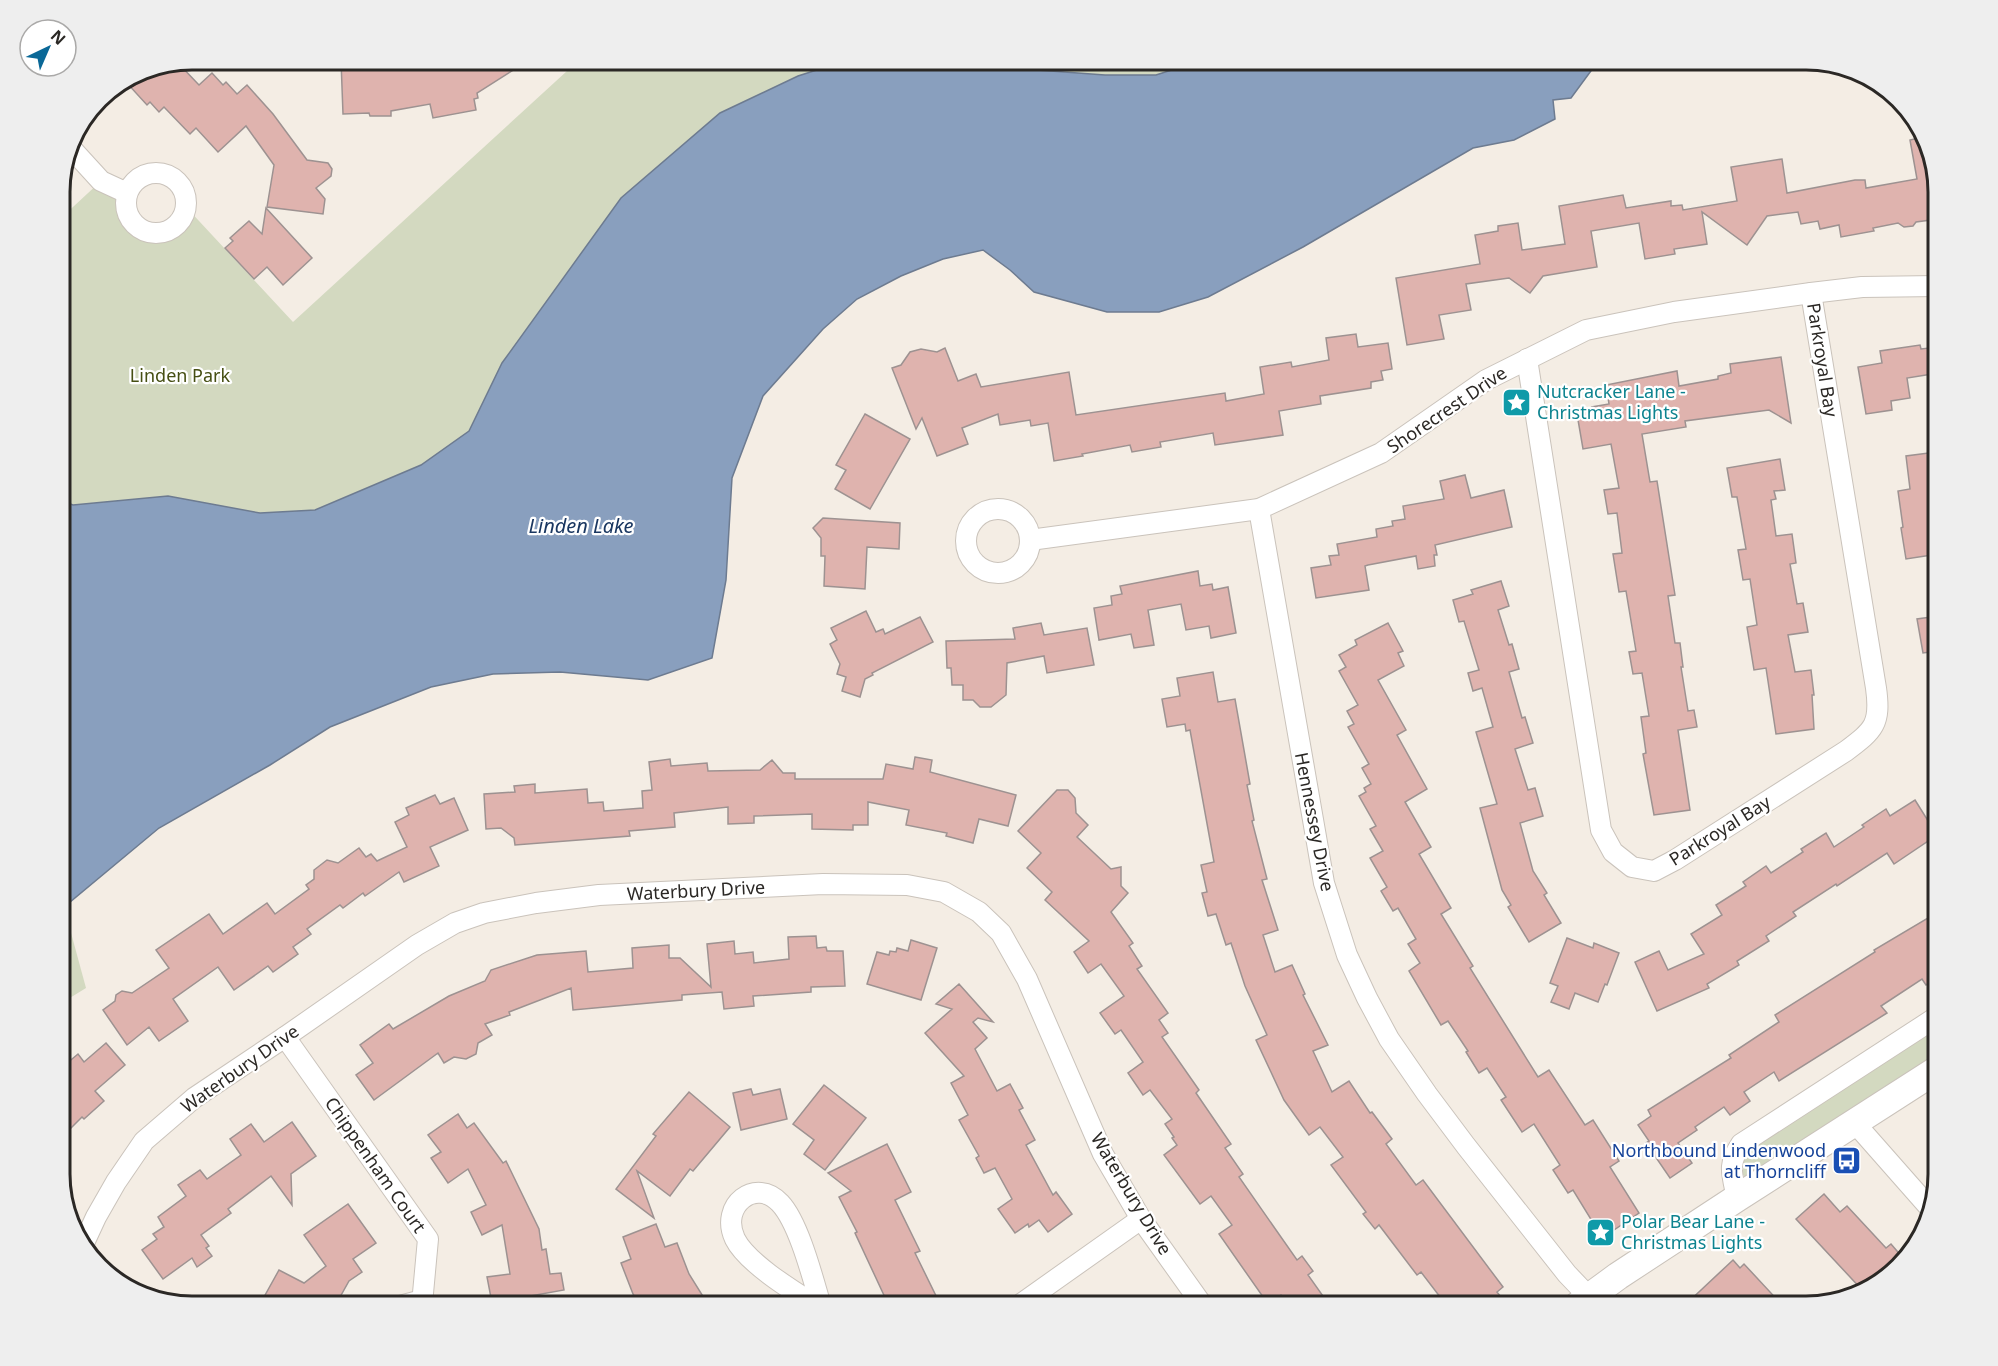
<svg xmlns="http://www.w3.org/2000/svg" width="1998" height="1366" viewBox="0 0 1998 1366" font-family="'Noto Sans',sans-serif">
<style>
.green{fill:#d3d9c0}
.water{fill:#899fbe;stroke:#6d7b90;stroke-width:1.5}
.building{fill:#dfb3ae;stroke:#9d9291;stroke-width:1.5}
.lines{fill:none;stroke-linecap:round;stroke-linejoin:round}
.street-casing{stroke:#cac3bb;stroke-width:22}
.secondary-casing{stroke:#cac3bb;stroke-width:29}
.street{stroke:#fff;stroke-width:20}
.secondary{stroke:#fff;stroke-width:27}
.labels{text-anchor:middle;stroke-width:4.5;stroke-linejoin:round;paint-order:stroke}
.street-label{font-size:18px;fill:#2b2825;stroke:#fff}
.park-label{font-size:18px;fill:#464f13;stroke:#fff}
.culture-label{font-size:18px;fill:#0d838f;stroke:#fff;text-anchor:start}
.transit-label{font-size:18px;fill:#164399;stroke:#fff;text-anchor:end}
.water-label{font-size:20px;font-style:italic;fill:#1a3761;stroke:#fff}
.rim{fill:none;stroke:#2b2825;stroke-width:3}
</style>
<rect width="100%" height="100%" fill="#f4ede4"/>
<g class="green">
<path d="M579 60H848L798 77 621 198 502 363 469 431 421 465 315 510 260 513 168 496 72 505 60 500V219L101 181 127 193C126 202 125 209 129 217 140 235 168 240 181 220 183 216 185 211 186 207L293 322Z"/>
<path d="M1026 60H1203L1156 75H1105L1037 70Z"/>
<path d="M60 904 64 907 86 988 60 1004Z"/>
<path d="M1938 1026V1053L1749 1176H1744C1737 1167 1743 1157 1749 1149Z"/>
</g>
<path class="water" d="M848 60H1026L1037 70 1105 75H1156L1203 60H1599L1571 98 1553 100 1555 119 1514 140 1473 148 1303 247 1208 297 1159 312H1107L1034 292 1010 270 983 250 943 259 901 276 857 299 823 329 763 396 732 478 726 580 712 658 648 680 560 672 493 674 431 687 330 727 270 765 159 828 64 907 60 904V500L73 505 168 496 260 513 315 510 421 465 469 431 502 363 621 198 720 113 798 76Z"/>
<g class="building">
<path d="M341 60H529L477 93 478 98 474 99 476 110 433 118 430 104 391 111V116H370L369 113 343 114Z"/>
<path d="M178 63 199 85 212 73 223 85 226 82 237 94 247 85 273 114 307 160 328 163 332 169 331 176 316 188 325 199 323 214 267 207 274 165 246 126 218 152 196 128 190 134 164 107 159 112 150 102 147 105 125 81 142 70Z"/>
<path d="M1923 137 1938 193V219L1916 222 1913 226 1904 227 1898 223 1873 228 1874 231 1841 237 1839 225 1820 229 1818 221 1801 224 1798 212 1767 216 1747 245 1702 212 1707 244 1674 249 1675 254 1645 259 1639 223 1591 231 1597 267 1543 276 1530 293 1509 278 1466 284 1471 310 1439 315 1444 339 1407 345 1396 278 1480 264 1475 235 1498 231V226L1518 223 1522 250 1565 244 1559 206 1623 195 1626 208 1671 201V206L1682 205 1683 210 1737 201 1731 167 1782 159 1787 193 1855 180H1865L1866 188 1917 179 1910 140Z"/>
<path d="M266 208 312 258 283 285 267 267 254 279 225 248 233 241 230 238 249 221 262 234Z"/>
<path d="M1356 334 1358 347 1388 343 1392 369 1381 371 1383 380 1371 382V388L1320 396 1321 404 1279 411 1283 435 1215 445 1213 433 1160 442 1161 447 1132 452 1130 445 1082 454 1083 456 1054 461 1048 423 1031 426 1030 420 1000 425 998 414 962 428 968 444 937 456 922 418 916 429 892 368 901 365 910 352 921 349 937 352 945 348 958 381 976 374 981 387 1069 372 1076 415 1225 393 1226 401 1264 394 1260 367 1291 362 1292 367 1329 360 1326 338Z"/>
<path d="M1920 345 1921 349 1938 347V373L1907 378 1910 398 1891 401 1892 410 1866 414 1858 367 1882 363 1880 351Z"/>
<path d="M1781 357 1791 423 1769 410 1685 421 1686 427 1642 434 1650 482 1657 481 1675 595 1668 596 1675 643H1680L1683 667H1681L1688 711 1694 710 1697 727 1678 730 1690 810 1654 815 1643 754 1646 753 1641 717 1649 716 1642 673 1633 674 1629 652 1636 651 1626 591 1619 592 1613 554 1622 553 1617 513 1608 514 1604 490 1619 488 1611 444 1583 449 1577 414 1592 411V407L1609 404 1606 385 1677 371 1679 386 1718 379V376L1731 373 1730 364Z"/>
<path d="M865 414 910 439 870 509 835 489 846 470 836 465Z"/>
<path d="M1936 452 1938 469V554L1906 559 1901 528 1903 527 1898 491 1910 489 1906 456Z"/>
<path d="M1780 459 1785 490 1774 491 1776 499 1771 500 1776 536 1792 534 1796 563 1790 564 1797 604 1803 603 1808 632 1788 635 1795 672 1811 670 1814 695H1812L1814 729 1776 734 1766 668 1754 670 1747 627 1757 625 1750 579 1743 580 1738 550 1746 549 1737 497H1732L1727 468Z"/>
<path d="M1465 475 1471 498 1504 490 1512 527 1435 545 1437 555H1434L1435 566 1418 569 1416 556 1368 565 1365 566 1369 590 1316 598 1311 568 1331 565 1329 556 1339 555 1337 544 1377 537 1376 529 1393 526 1392 521 1405 519 1403 506 1444 499 1440 481Z"/>
<path d="M823 518 900 523 899 549 867 547 865 589 824 586 825 556H821V538L813 528Z"/>
<path d="M1198 571 1200 586 1212 584 1213 590 1228 587 1236 633 1211 638 1209 626 1186 630 1181 604 1148 610 1154 645 1134 648 1131 634 1099 640 1094 608 1112 605 1111 596 1122 594 1120 586Z"/>
<path d="M1501 581 1509 606 1498 610 1509 645 1512 644 1519 669 1509 672 1522 718 1525 717 1533 743 1515 749 1528 790 1535 788 1543 816 1520 823 1533 871 1547 893 1544 895 1561 923 1529 942 1508 907 1511 905 1502 890 1480 808 1497 804 1476 732 1493 727 1482 688 1473 691 1468 673 1479 670 1464 621 1459 622 1453 600 1473 594 1471 590Z"/>
<path d="M866 611 876 632 883 629 885 634 920 617 933 642 872 673 873 675 865 679 860 697 842 691 846 677 837 674 840 664 830 644 837 640 831 628Z"/>
<path d="M1938 616V651L1923 653 1917 619Z"/>
<path d="M1041 623 1044 635 1087 628 1094 665 1047 673 1044 656 1007 663 1006 695 991 707H980L973 700H963V685H952L951 668H947L946 641 1015 639 1013 628Z"/>
<path d="M1388 623 1403 651 1398 653 1404 666 1378 680 1406 730 1397 735 1427 789 1405 802 1431 847 1419 854 1451 908 1441 914 1473 966 1470 968 1538 1077 1549 1070 1585 1125 1593 1120 1619 1161 1610 1167 1639 1213 1611 1232 1603 1220 1595 1226 1573 1190 1568 1193 1553 1170 1560 1165 1534 1124 1522 1132 1501 1100 1506 1097 1487 1068 1479 1073 1466 1052 1468 1051 1448 1021 1441 1025 1409 971 1420 963 1408 944 1416 939 1398 908 1393 911 1381 891 1387 887 1370 858 1383 851 1370 829 1376 826 1359 796 1366 792 1364 788 1371 784 1362 768 1369 764 1348 727 1354 724 1347 711 1358 705 1339 671 1346 667 1339 655 1357 645 1355 640Z"/>
<path d="M1213 672 1218 702 1235 699 1250 784 1247 785 1254 820 1252 821 1267 879 1262 880 1278 930 1263 935 1275 972 1292 965 1305 994 1303 995 1328 1045 1313 1051 1332 1092 1349 1081 1370 1113 1372 1112 1392 1139 1386 1144 1416 1185 1423 1180 1503 1287 1497 1292 1508 1306H1447L1421 1272 1417 1275 1379 1225 1375 1229 1363 1214 1366 1212 1331 1165 1343 1157 1320 1127 1309 1135 1284 1100 1256 1040 1267 1035 1245 986 1231 943 1226 945 1216 914 1208 916 1202 893 1207 892 1201 865 1214 862 1190 730 1186 731 1185 724 1167 727 1162 699 1180 696 1177 678Z"/>
<path d="M915 757 932 760 930 772 1016 795 1008 826 979 819 973 843 946 836 947 833 906 825 909 810 868 802V825H853V830L812 829V814L754 816V823L728 824V807L674 813 675 827 629 831 630 836 515 845 514 838 501 828 486 829 484 794 515 792 514 786 535 784V793L587 789 588 803 603 802 604 811 643 808 642 791 652 790 649 762 670 759 671 766 707 763 708 771 760 770 772 760 783 773H795V779H883L886 764 913 769Z"/>
<path d="M1057 790H1068L1075 798 1076 813 1088 825 1077 837 1111 869 1121 867V886L1128 893 1111 912 1133 943 1129 946 1142 966 1137 969 1168 1013 1159 1020 1168 1033 1162 1037 1199 1090 1196 1093 1231 1144 1225 1148 1243 1174 1239 1177 1297 1260 1302 1256 1313 1271 1308 1275 1330 1306H1289L1281 1295 1268 1304 1219 1234 1232 1225 1211 1196 1200 1204 1164 1155 1177 1145 1172 1138 1174 1137 1165 1124 1172 1119 1150 1090 1143 1095 1128 1073 1143 1062 1121 1030 1115 1034 1100 1013 1124 996 1101 964 1088 973 1074 952 1089 941 1045 900 1052 892 1027 868 1041 853 1018 831Z"/>
<path d="M435 795 440 804 454 798 468 830 430 847 439 866 404 882 399 872 365 896 363 893 343 908 340 905 307 929 311 934 293 947 298 954 273 972 268 966 234 990 218 967 173 999 188 1021 159 1041 149 1027 127 1045 103 1010 115 1001 116 995 122 991 132 993 169 968 156 950 209 914 223 934 267 903 275 914 309 889 306 885 314 879V870L327 860 338 863 359 848 366 857 371 854 377 861 407 847 395 822 409 815 406 808Z"/>
<path d="M1915 800 1937 835 1894 864 1887 853 1837 886 1836 884 1793 912 1796 916 1766 936 1769 941 1737 961 1739 965 1707 984 1709 988 1657 1011 1635 962 1659 951 1668 970 1704 954 1691 934 1722 915 1716 905 1746 886 1743 882 1766 866 1771 873 1803 852 1801 849 1826 833 1834 847 1864 827 1862 825 1886 809 1890 816Z"/>
<path d="M1938 912V978L1926 985 1922 979 1881 1006 1887 1013 1779 1081 1774 1072 1744 1092 1750 1101 1730 1115 1724 1107 1695 1127 1697 1130 1678 1143 1692 1163 1670 1178 1646 1143 1649 1141 1638 1125 1651 1116 1648 1110 1731 1058 1729 1055 1779 1022 1775 1015 1875 952 1874 950Z"/>
<path d="M816 936 817 948 826 947 827 951H843L845 986 811 987V992L753 996 754 1006 724 1009 722 992 682 995V1000L573 1010 571 988 509 1012 510 1015 485 1024 492 1035 478 1043 476 1054 466 1059 454 1057 444 1063 438 1053 374 1100 356 1075 373 1063 360 1045 389 1024 393 1029 449 996 485 981 491 970 537 955 586 951 588 972 633 968 632 948 669 945V958H680L711 987 707 944 734 941 735 954 753 952 754 963 789 959 788 937Z"/>
<path d="M1567 938 1593 948 1594 943 1619 953 1607 985 1605 984 1598 1002 1575 993 1569 1009 1551 1002 1558 986 1550 983Z"/>
<path d="M911 940 937 948 921 1000 867 984 877 952 889 955 890 951 896 952 897 948 908 951Z"/>
<path d="M959 984 993 1022 978 1018 973 1022 987 1038 975 1049 997 1091 1010 1084 1023 1108 1019 1110 1035 1140 1026 1145 1053 1195 1056 1192 1072 1214 1048 1232 1039 1220 1029 1227 1028 1224 1015 1233 998 1209 1012 1199 995 1168 984 1173 976 1158 979 1156 959 1120 968 1115 951 1083 964 1076 925 1033 952 1009 936 1004Z"/>
<path d="M106 1043 125 1065 95 1091 104 1101 84 1119 82 1117 60 1139V1069L78 1054 84 1062Z"/>
<path d="M824 1085 866 1118 825 1170 804 1154 814 1140 793 1124Z"/>
<path d="M751 1089 753 1095 780 1089 787 1119 741 1130 733 1093Z"/>
<path d="M689 1092 730 1127 693 1171 690 1169 670 1196 637 1171 654 1218 616 1189 656 1136 653 1134Z"/>
<path d="M458 1114 467 1128 474 1123 503 1163 506 1161 539 1229 542 1250 546 1249 550 1274 561 1273 564 1290 492 1303 487 1277 510 1274 502 1225 482 1235 471 1212 486 1205 468 1169 448 1183 431 1158 441 1152 428 1135Z"/>
<path d="M292 1122 316 1156 291 1174 292 1205 271 1176 228 1209 231 1213 201 1235 209 1246 206 1248 212 1256 197 1267 192 1258 163 1279 142 1250 157 1239 153 1234 164 1227 158 1217 186 1196 178 1185 200 1170 207 1179 241 1155 230 1139 251 1124 264 1142Z"/>
<path d="M887 1144 911 1192 895 1200 920 1251 915 1253 941 1306H889L855 1233 857 1232 839 1197 851 1191 828 1173Z"/>
<path d="M1824 1194 1840 1212 1847 1206 1886 1248 1891 1244 1903 1258 1864 1292 1796 1219Z"/>
<path d="M348 1204 376 1243 353 1259 362 1272 349 1281 335 1306H259L279 1270 304 1283 326 1266 304 1235Z"/>
<path d="M656 1224 665 1247 677 1243 689 1274 709 1306H640L633 1294 621 1263 631 1259 623 1237Z"/>
<path d="M1733 1260 1740 1268 1744 1264 1783 1306H1684Z"/>
</g>
<g class="lines">
<defs>
<g id="street">
<path d="M69 146 101 181 127 193"/>
<circle cx="156" cy="203" r="30"/>
<path d="M1527 359 1601 830 1613 852 1632 867 1654 871 1675 860 1846 751C1874 730 1881 724 1876 688L1811 293"/>
<circle cx="998" cy="541" r="32"/>
<path d="M1259 509 1324 883 1347 955 1367 998 1389 1039 1427 1094 1466 1146 1567 1274 1588 1296"/>
<path d="M1030 540 1259 509 1381 453 1486 380 1586 330 1674 312 1811 293 1862 287 1938 286"/>
<path d="M285 1037 428 1239 422 1304"/>
<path d="M1854 1122 1928 1206"/>
<path d="M1737 1198C1732 1174 1727 1165 1741 1144L1938 1016"/>
<path d="M83 1245 96 1217 116 1182 144 1141 194 1098 285 1037 417 945 455 923 484 913 536 903 599 895 823 884 907 885 944 892 979 912 1001 933 1027 979 1103 1154 1141 1219 1203 1306"/>
<path d="M400 1306 415 1302 427 1306"/>
<path d="M817 1306C793 1291 747 1263 735 1239 719 1205 756 1177 780 1203 799 1223 813 1279 821 1306"/>
<path d="M1018 1306 1141 1219"/>
</g>
<path id="secondary" d="M1577 1306 1618 1276 1737 1198 1938 1069"/>
</defs>
<use href="#street" class="street-casing"/>
<use href="#secondary" class="secondary-casing"/>
<use href="#street" class="street"/>
<use href="#secondary" class="secondary"/>
</g>
<defs>
<symbol id="sight-square" viewBox="-11 -11 22 22"><rect x="-9" y="-9" width="18" height="18" rx="4" fill="#0f9aa8" stroke="#fff"/><path d="M0-6L1.8-2.2L6-1.7L2.9 1.2L3.7 5.4L0 3.3L-3.7 5.4L-2.9 1.2L-6-1.7L-1.8-2.2Z" fill="#fff"/></symbol>
<symbol id="bus-square" viewBox="-11 -11 22 22"><rect x="-9" y="-9" width="18" height="18" rx="4" fill="#1a4fb4" stroke="#fff"/><path d="M-5-6H5V4H4V6H2V4H-2V6H-4V4H-5ZM-3.5-4V0h7V-4ZM-3.5 1.2v1.5H-2V1.2ZM2 1.2v1.5H3.5V1.2Z" fill="#fff"/></symbol>
</defs>
<g fill-rule="evenodd">
<use href="#sight-square" x="1500" y="386" width="33" height="33"/>
<use href="#bus-square" x="1830" y="1144" width="33" height="33"/>
<use href="#sight-square" x="1584" y="1216" width="33" height="33"/>
</g>
<g class="labels">
<g class="street-label">
<text transform="translate(1822 360) rotate(81)" y="6">Parkroyal Bay</text>
<text transform="translate(1447 410) rotate(-34)" y="6">Shorecrest Drive</text>
<text transform="translate(1314 822) rotate(79)" y="6">Hennessey Drive</text>
<text transform="translate(1720 831) rotate(-32)" y="6">Parkroyal Bay</text>
<text transform="translate(696 891) rotate(-3)" y="6">Waterbury Drive</text>
<text transform="translate(240 1069) rotate(-35)" y="6">Waterbury Drive</text>
<text transform="translate(375 1165) rotate(55)" y="6">Chippenham Court</text>
<text transform="translate(1131 1194) rotate(59)" y="6">Waterbury Drive</text>
</g>
<g class="park-label">
<text x="180" y="382">Linden Park</text>
</g>
<g class="culture-label">
<text x="1537" y="398">Nutcracker Lane -<tspan x="1537" dy="21">Christmas Lights</tspan></text>
<text x="1621" y="1228">Polar Bear Lane -<tspan x="1621" dy="21">Christmas Lights</tspan></text>
</g>
<g class="transit-label">
<text x="1826" y="1157">Northbound Lindenwood<tspan x="1826" dy="21">at Thorncliff</tspan></text>
</g>
<g class="water-label">
<text x="581" y="533">Linden Lake</text>
</g>
</g>
<path d="M0 0H1998V1366H0ZM192 70H1806A122 122 0 0 1 1928 192V1174A122 122 0 0 1 1806 1296H192A122 122 0 0 1 70 1174V192A122 122 0 0 1 192 70Z" fill="#eee" fill-rule="evenodd"/>
<path class="rim" d="M192 70H1806A122 122 0 0 1 1928 192V1174A122 122 0 0 1 1806 1296H192A122 122 0 0 1 70 1174V192A122 122 0 0 1 192 70Z"/>
<g transform="translate(48 48) rotate(44)"><circle r="28" fill="#ffffff" stroke="#aaa9a8" stroke-width="1.5"/>
<path d="M0-4.5L10 22L0 15L-10 22Z" fill="#0a6897"/>
<text y="-9" font-size="16" font-weight="bold" text-anchor="middle" fill="#2b2825">N</text>
</g>
</svg>
